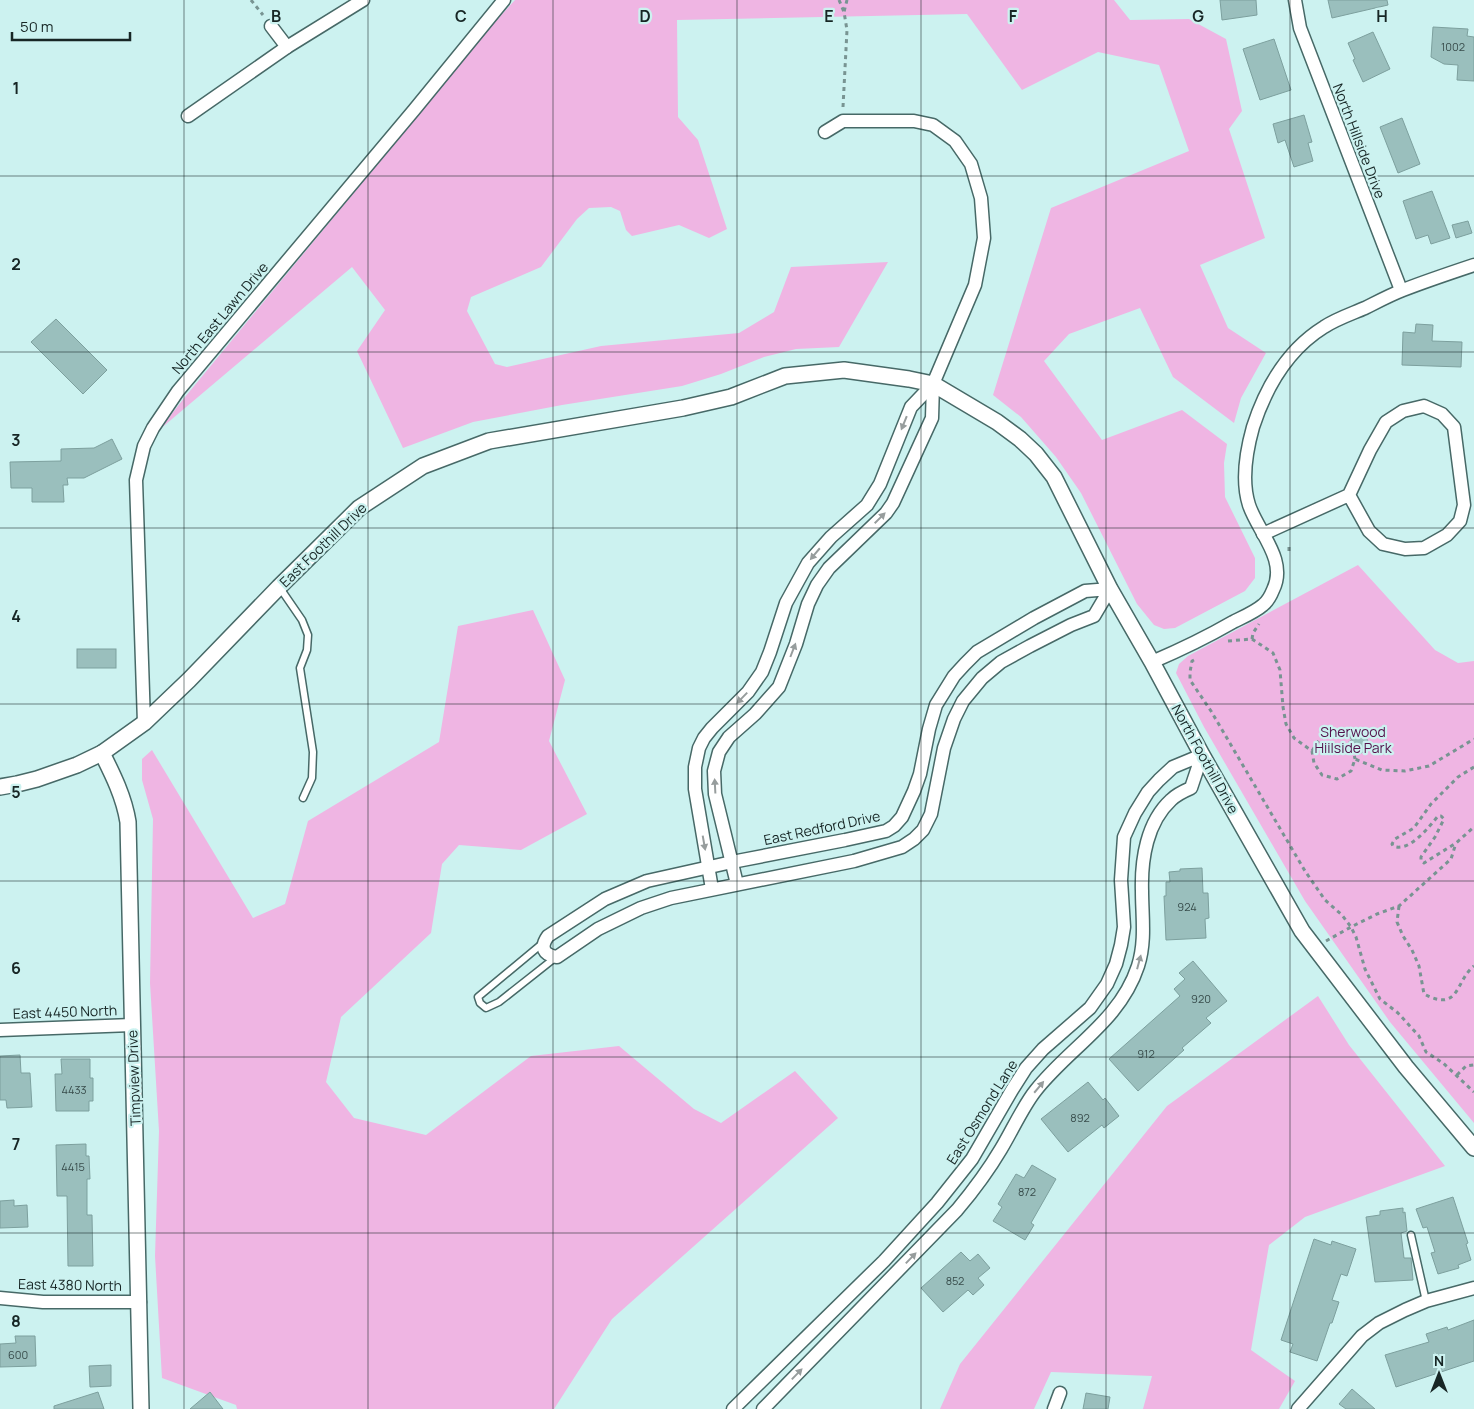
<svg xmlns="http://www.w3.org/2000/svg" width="1474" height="1409" viewBox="0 0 1474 1409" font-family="Manrope,sans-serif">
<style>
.green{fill:#efb5e3}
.building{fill:#9abfbd;stroke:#7da09e}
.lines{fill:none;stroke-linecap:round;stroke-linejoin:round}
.service-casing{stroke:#476967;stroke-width:9}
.minor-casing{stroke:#476967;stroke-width:15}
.tertiary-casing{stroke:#476967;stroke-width:18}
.path{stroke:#789492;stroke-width:3;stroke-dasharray:4 4;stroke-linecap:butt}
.service{stroke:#fff;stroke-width:6}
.minor{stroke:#fff;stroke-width:12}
.tertiary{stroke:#fff;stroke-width:15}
.oneway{fill:#979d9d}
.grid{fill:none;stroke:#172625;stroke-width:1;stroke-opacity:0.55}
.labels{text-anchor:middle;stroke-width:4.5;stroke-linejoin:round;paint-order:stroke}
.number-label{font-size:11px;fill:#384c4b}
.street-label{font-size:14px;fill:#172625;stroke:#ccf2f0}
.park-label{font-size:14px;fill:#54124b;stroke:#ccf2f0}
.grid-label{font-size:16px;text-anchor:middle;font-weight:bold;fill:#172625;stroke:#ccf2f0;stroke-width:4.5;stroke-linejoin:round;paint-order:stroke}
</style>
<rect width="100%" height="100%" fill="#ccf2f0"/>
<g class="green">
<path d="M515 0H1114L1130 20 1189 19 1226 39 1242 111 1229 129 1265 238 1200 265 1228 328 1266 353 1241 398 1234 423 1173 377 1140 308 1069 334 1044 361 1102 440 1182 410 1227 444 1224 463 1225 497 1255 558V578L1245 591 1175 628 1164 629 1154 625 1137 604 1081 493 1056 457 1021 417 993 395 1051 208 1189 151 1159 65 1098 52 1022 90 967 14 677 20 678 117 698 140 727 229 709 238 679 225 632 236 626 230 620 211 611 207 589 208 577 219 541 267 471 297 467 311 495 364 507 367 601 346 739 333 774 312 791 267 888 262 839 347 796 349 764 357 721 374 682 386 562 405 473 422 403 448 357 351 385 310 352 267 159 430 185 397 409 126 481 37Z"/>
<path d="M1358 565 1435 650 1458 663 1474 661V1123L1390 1022 1305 901 1204 727 1176 673 1179 664 1188 656Z"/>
<path d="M533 610 565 680 549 741 587 814 521 850 459 845 442 864 431 933 341 1017 326 1082 354 1118 426 1135 531 1056 619 1046 694 1109 721 1123 795 1071 838 1118 612 1319 554 1409H237L236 1405 162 1378 155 1256 159 1131 150 983 153 819 142 780V759L152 750 253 918 285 904 308 821 439 742 458 626Z"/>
<path d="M1318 996 1349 1045 1445 1166 1305 1217 1269 1245 1251 1350 1295 1381 1279 1409H1143L1152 1376 1051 1372 1034 1409H940L960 1364 1167 1106Z"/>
</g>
<g class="building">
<path d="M1220 0H1256L1257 15 1222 20Z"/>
<path d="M1328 0H1387L1388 5 1332 18Z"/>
<path d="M1433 27 1468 29 1467 36 1474 37V81L1457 80 1458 65 1444 64 1431 57Z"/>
<path d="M1373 32 1390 69 1363 82 1353 60 1355 59 1348 43Z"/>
<path d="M1274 39 1291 90 1260 100 1243 49Z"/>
<path d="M1304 115 1312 142 1308 143 1313 161 1294 167 1285 140 1278 143 1273 124Z"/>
<path d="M1402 118 1420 164 1398 173 1380 127Z"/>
<path d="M1432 191 1450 238 1431 244 1428 235 1416 239 1403 201Z"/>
<path d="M1468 221 1472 233 1456 238 1452 225Z"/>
<path d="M56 319 107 370 83 394 31 342Z"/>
<path d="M1416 324 1433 325 1432 341 1462 342 1461 367 1402 365 1403 332 1415 333Z"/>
<path d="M112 439 122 459 84 478H67L68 485H63L64 502H32V488H11L10 462 61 461V449L94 448Z"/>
<rect x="77" y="649" width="39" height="19"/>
<path d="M1361 729 1372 748 1359 754 1349 735Z"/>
<path d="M1202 868 1203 893H1208L1209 918 1205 919 1206 938 1166 940 1164 896H1166V882H1170L1169 872 1180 871V869Z"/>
<path d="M1193 961 1227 1001 1206 1018 1211 1023 1182 1048 1184 1050 1138 1091 1109 1059 1180 996 1174 989 1185 979 1179 973Z"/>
<path d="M20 1055 21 1073H30L32 1107 7 1108 6 1100H0V1056Z"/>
<path d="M61 1059H90V1078H93V1101H89V1111H56L55 1074H62Z"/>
<path d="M1088 1082 1103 1100 1105 1098 1119 1116 1104 1128 1102 1125 1068 1152 1041 1119Z"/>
<path d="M86 1144V1156H89L90 1179H87V1215H92L93 1266H68L67 1196H57L56 1145Z"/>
<path d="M1032 1165 1056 1179 1031 1223 1034 1225 1025 1240 993 1221 1002 1207 998 1204 1016 1174 1024 1178Z"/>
<path d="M1453 1197 1468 1243 1466 1244 1471 1260 1458 1265 1459 1268 1438 1274 1431 1253 1435 1252 1427 1227 1423 1228 1416 1209Z"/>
<path d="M14 1200V1206L27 1205 28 1227 0 1228V1201Z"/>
<path d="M1403 1208V1213L1405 1212 1407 1231 1401 1233 1404 1258H1411L1413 1280 1375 1282 1366 1217 1380 1215V1211Z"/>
<path d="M1314 1239 1331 1245 1332 1241 1356 1249 1347 1276 1341 1274 1332 1300 1339 1302 1332 1323H1330L1317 1361 1290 1352 1293 1344 1281 1340Z"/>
<path d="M961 1252 970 1261 978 1254 990 1268 978 1278 984 1285 973 1295 968 1290 943 1312 921 1288Z"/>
<path d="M1474 1320V1361L1396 1387 1385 1355 1429 1342 1426 1334 1447 1327 1448 1330Z"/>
<path d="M15 1336H35L36 1366 0 1367V1344L16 1343Z"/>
<path d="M111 1365V1386L90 1387 89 1366Z"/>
<path d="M1352 1389 1375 1409H1346L1339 1404Z"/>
<path d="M98 1392 104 1409H54V1406Z"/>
<path d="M210 1392 223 1409H190Z"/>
<path d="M1086 1393 1110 1397 1108 1409H1083Z"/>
</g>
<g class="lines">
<defs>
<g id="service">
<path d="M280 588 302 620 308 635 307 650 300 668 313 752 312 778 303 798"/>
<path d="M543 943 478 997 480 1003 486 1008 499 1002 556 957"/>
<path d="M1411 1235 1426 1301"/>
</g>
<g id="minor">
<path d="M1295 0 1300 28 1401 290"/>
<path d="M271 26 287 47"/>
<path d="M188 116 287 47 363 0"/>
<path d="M1263 534 1349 495 1370 450 1386 422 1403 411 1424 406 1442 414 1454 427 1464 505 1460 521 1447 535 1424 548 1405 549 1383 544 1369 531 1349 495"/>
<path d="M1110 589 1094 616 1071 625 1030 646 1001 662 982 678 963 701 954 719 944 748 931 814 923 830 914 839 902 847 854 861 671 898 641 908 598 929 557 957C543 955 540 947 548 936L605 899 647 881 732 862 845 840 886 831 894 826 902 817 914 791 920 774 929 729 936 705 954 676 965 664 977 652 1034 618 1085 591Z"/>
<path d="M1152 662C1180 650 1207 637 1233 622 1243 617 1255 612 1263 605 1268 601 1271 595 1273 590 1288 560 1258 532 1249 505 1241 480 1246 452 1253 427 1266 387 1287 350 1324 327 1336 319 1351 314 1365 308 1377 302 1390 295 1403 290 1426 281 1450 273 1474 265"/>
<path d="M144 723 136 480 144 446 153 428 178 391 414 110 504 0"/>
<path d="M737 884 715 794 714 771 719 752 729 737 755 714 779 687 796 644 808 604 817 585 829 568 886 513 893 503 932 418 933 384"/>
<path d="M712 889 695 789V767L699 748 704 738 712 728 748 692 762 672 770 652 786 603 808 563 831 537 867 505 880 484 911 407 933 384 975 285 984 238 981 198 971 164 955 141 933 125 914 121H843L825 132"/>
<path d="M0 1030 132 1025"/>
<path d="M0 1298 43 1302H140"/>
<path d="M733 1409 884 1261 937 1203 972 1159 1012 1090 1026 1068 1043 1049 1090 1008 1107 984 1116 964 1121 945 1124 927 1121 880 1124 837 1135 813 1148 792 1159 780 1173 767 1202 755 1191 788C1184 791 1177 794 1171 800 1147 822 1141 859 1142 891 1142 916 1146 941 1138 966 1120 1021 1070 1047 1036 1090 1023 1106 1012 1131 1001 1149 988 1171 973 1191 957 1210L763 1409"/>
<path d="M1054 1409 1060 1393"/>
<path d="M1298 1409 1362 1336 1379 1323 1405 1310 1426 1301 1474 1288"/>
</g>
<g id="tertiary">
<path d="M102 753C113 775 124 797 128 822L141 1409"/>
<path d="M0 787 17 784 37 779 77 765 102 753 144 723 189 680 279 587 359 508 423 466 489 441 683 408 731 397 785 376 844 370 909 379 933 384 997 422 1020 439 1036 454 1054 477 1110 589 1152 662 1202 755 1302 931 1406 1067 1474 1148"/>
</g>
</defs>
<use href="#service" class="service-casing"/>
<use href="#minor" class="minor-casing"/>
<use href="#tertiary" class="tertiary-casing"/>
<g class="path">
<path d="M251 0 263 15"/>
<path d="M839 0 844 12"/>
<path d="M843 107 847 30 844 12 847 0"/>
<path d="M1289 547V554"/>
<path d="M1252 639 1253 633 1259 624"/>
<path d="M1228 641 1252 639 1273 653 1280 670 1283 707 1286 724 1294 738 1312 751 1314 763 1322 775 1337 779 1351 771 1355 759 1382 770 1405 771 1429 766 1474 739"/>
<path d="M1194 660 1192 661 1190 672V680L1211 711 1305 871 1325 900 1342 915 1351 927 1356 937 1365 969 1380 999 1398 1013 1419 1036 1426 1052 1443 1063 1474 1092"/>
<path d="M1312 751C1322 734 1327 731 1346 736L1352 744 1355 759"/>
<path d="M1474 767 1458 777 1431 804 1414 828 1395 839 1392 844 1393 846C1409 853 1429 827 1438 816H1441L1444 819 1435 837 1421 857V861L1424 863 1456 843 1474 827"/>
<path d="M1399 906 1397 922 1403 936 1412 950 1419 966 1424 994C1460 1013 1455 981 1474 966"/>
<path d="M1326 941 1351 927 1377 914 1399 906 1451 859 1456 843"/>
<path d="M1457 1075 1466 1066 1474 1065"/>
</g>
<use href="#service" class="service"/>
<use href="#minor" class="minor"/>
<use href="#tertiary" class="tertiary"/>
</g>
<defs><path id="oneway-solid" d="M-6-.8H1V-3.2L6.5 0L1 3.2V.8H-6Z" transform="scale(1.25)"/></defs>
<g class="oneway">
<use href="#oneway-solid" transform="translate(904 423) rotate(112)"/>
<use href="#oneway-solid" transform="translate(880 518) rotate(-45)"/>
<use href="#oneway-solid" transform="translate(815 554) rotate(130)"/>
<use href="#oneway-solid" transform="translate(793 650) rotate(-69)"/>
<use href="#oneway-solid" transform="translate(742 698) rotate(134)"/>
<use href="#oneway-solid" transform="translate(715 786) rotate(-93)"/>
<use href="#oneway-solid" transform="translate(704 843) rotate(80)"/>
<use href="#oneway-solid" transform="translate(1139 962) rotate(-75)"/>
<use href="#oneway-solid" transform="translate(1039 1087) rotate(-50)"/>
<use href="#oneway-solid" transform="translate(911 1258) rotate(-46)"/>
<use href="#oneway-solid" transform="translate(797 1374) rotate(-46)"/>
</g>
<path class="grid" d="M184 0V1409M368 0V1409M553 0V1409M737 0V1409M921 0V1409M1106 0V1409M1290 0V1409M0 176H1474M0 352H1474M0 528H1474M0 704H1474M0 881H1474M0 1057H1474M0 1233H1474"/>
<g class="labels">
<g class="number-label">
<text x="1453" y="51">1002</text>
<text x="1187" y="911">924</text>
<text x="1201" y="1003">920</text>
<text x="1146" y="1058">912</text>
<text x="74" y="1094">4433</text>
<text x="1080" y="1122">892</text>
<text x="73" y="1171">4415</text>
<text x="1027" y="1196">872</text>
<text x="955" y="1285">852</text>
<text x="18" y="1359">600</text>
</g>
<g class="street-label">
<text transform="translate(1359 141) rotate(69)" y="5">North Hillside Drive</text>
<text transform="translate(220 318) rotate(-50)" y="5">North East Lawn Drive</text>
<text transform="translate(323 545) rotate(-44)" y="5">East Foothill Drive</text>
<text transform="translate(1205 759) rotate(61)" y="5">North Foothill Drive</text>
<text transform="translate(822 828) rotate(-12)" y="5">East Redford Drive</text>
<text transform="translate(65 1012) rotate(-2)" y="5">East 4450 North</text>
<text transform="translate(134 1078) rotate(-92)" y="5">Timpview Drive</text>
<text transform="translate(982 1112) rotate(-58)" y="5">East Osmond Lane</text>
<text transform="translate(70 1285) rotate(1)" y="5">East 4380 North</text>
</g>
<g class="park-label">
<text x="1353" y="737">Sherwood<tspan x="1353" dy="16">Hiilside Park</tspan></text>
</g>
</g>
<g class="grid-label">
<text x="276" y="22">B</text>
<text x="461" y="22">C</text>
<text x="645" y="22">D</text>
<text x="829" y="22">E</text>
<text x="1013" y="22">F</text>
<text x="1198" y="22">G</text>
<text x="1382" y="22">H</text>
<text x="16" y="94">1</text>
<text x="16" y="270">2</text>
<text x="16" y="446">3</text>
<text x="16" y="622">4</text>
<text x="16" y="798">5</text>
<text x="16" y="974">6</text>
<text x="16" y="1150">7</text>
<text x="16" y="1327">8</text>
</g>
<g transform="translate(1439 1374)" stroke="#ccf2f0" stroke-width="4" paint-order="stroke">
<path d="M0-4L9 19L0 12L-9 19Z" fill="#172625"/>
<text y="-8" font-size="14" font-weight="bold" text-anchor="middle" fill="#172625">N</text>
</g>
<path d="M12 32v8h118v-8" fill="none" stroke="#172625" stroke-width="2.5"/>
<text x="20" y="32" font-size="15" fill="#172625" stroke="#ccf2f0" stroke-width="4" paint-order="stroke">50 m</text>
</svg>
